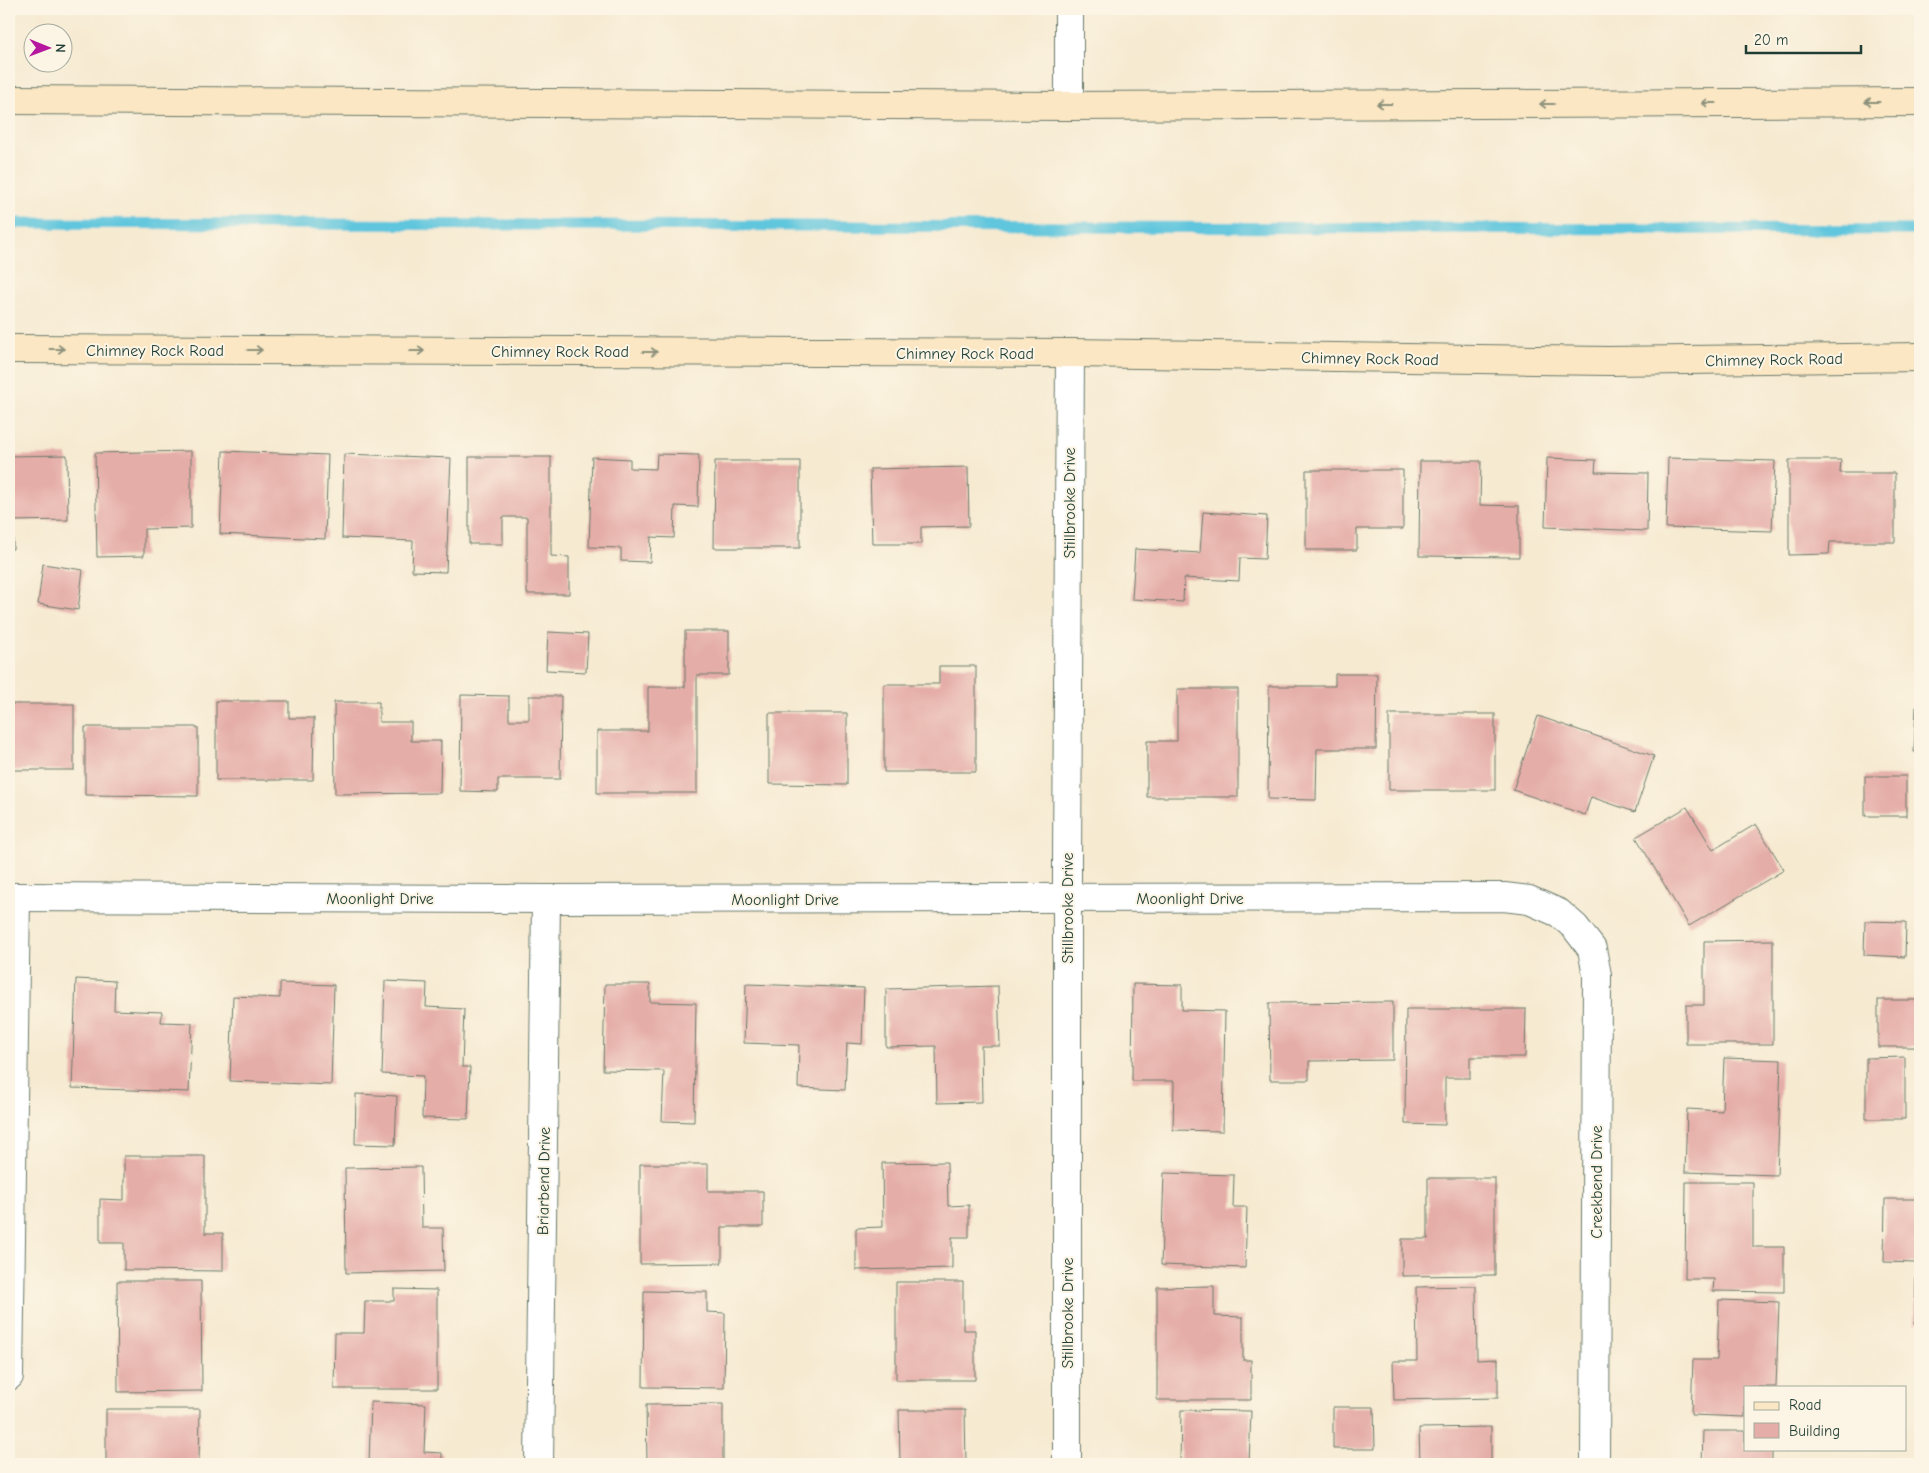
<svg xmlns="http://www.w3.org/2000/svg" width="1929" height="1473" viewBox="0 0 1929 1473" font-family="'Comic Neue',sans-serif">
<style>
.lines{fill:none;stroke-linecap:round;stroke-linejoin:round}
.stream{stroke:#60c6dd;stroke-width:11}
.building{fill:#e5ada8}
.minor-casing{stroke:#6a7a6b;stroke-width:30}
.secondary-casing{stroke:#6a7a6b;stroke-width:30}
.minor{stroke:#fff;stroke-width:28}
.secondary{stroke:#fbe7c3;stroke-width:28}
.oneway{stroke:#8d927c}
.labels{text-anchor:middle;stroke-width:4;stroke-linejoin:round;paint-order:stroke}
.street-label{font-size:16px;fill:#1f3d34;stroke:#fcf5e5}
</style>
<rect width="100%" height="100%" fill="#fcf5e5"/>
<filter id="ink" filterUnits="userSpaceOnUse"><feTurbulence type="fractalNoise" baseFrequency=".02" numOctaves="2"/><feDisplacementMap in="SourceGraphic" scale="10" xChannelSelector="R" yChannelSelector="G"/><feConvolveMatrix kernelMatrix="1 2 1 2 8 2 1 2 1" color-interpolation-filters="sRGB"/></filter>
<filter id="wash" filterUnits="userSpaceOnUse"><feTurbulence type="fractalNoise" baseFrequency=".0096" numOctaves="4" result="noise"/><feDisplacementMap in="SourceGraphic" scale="20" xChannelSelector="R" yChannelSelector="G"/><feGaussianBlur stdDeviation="1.12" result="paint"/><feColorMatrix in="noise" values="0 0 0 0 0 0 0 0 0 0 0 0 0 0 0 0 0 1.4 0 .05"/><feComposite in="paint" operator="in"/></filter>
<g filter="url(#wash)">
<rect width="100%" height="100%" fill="#f6ead1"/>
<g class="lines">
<path class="stream" d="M9 223 1920 230"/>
</g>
<g id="blocks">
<g class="building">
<path d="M191 451V528L144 529V556L97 557 95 453Z"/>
<path d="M223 451 328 455 325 539 220 534Z"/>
<path d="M344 454 451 458 446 572 412 571 413 541 342 538Z"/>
<path d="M657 454 699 455 698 507 675 506 674 538 651 537 650 562 621 561V548L589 547 592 457 630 459V468L656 469Z"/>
<path d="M67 455 68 520 13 521V549H9V456Z"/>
<path d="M469 457H551V556L569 557V594H527V517H503V544H469Z"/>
<path d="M1547 458 1596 460 1595 472 1648 473 1647 531 1545 527Z"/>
<path d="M1668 458 1775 461 1772 531 1666 528Z"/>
<path d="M1789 460H1841L1840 473H1895V542H1830L1829 554 1789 555Z"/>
<path d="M715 461H800V548H714Z"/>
<path d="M1420 461H1481L1480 505 1519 506V557L1419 556Z"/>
<path d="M968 467 969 526 921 527V544H872L870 469Z"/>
<path d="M1306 470H1403V529H1357V550H1306Z"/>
<path d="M1203 512 1267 516 1265 559 1240 558 1239 581 1184 578 1183 602 1132 599 1135 549 1200 553Z"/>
<path d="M43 564 83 570 78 610 38 604Z"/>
<path d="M685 631H729V675H697V793H597V731H648V687H685Z"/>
<path d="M548 632 588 634 586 672 546 670Z"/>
<path d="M939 666H976V772H884V684H939Z"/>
<path d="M1335 674H1377L1376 749H1317L1316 800 1268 799 1269 686H1335Z"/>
<path d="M1177 689H1238V797H1147V741H1177Z"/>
<path d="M461 695 509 696V720H529V696H561L560 779H498V792L460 791Z"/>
<path d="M216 701H289V718H314L313 780H216Z"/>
<path d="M334 702H379V722H411V741H441L440 793 335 794Z"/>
<rect x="9" y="704" width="65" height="66"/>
<path d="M1916 707H1920V753L1914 752Z"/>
<path d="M769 713H847V785L769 784Z"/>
<rect x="1389" y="714" width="106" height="76"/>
<path d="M1538 716 1654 756 1635 812 1591 797 1585 815 1513 790Z"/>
<path d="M85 727H198V796L85 795Z"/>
<rect x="1865" y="776" width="41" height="40"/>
<path d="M1687 807 1713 850 1756 824 1784 870 1689 926 1636 837Z"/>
<path d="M1865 921 1906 922 1905 957 1864 955Z"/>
<path d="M1773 940V1044H1686V1005H1704V941Z"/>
<path d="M76 979 115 981 114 1010 162 1012 161 1022 192 1023 189 1092 72 1088Z"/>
<path d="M385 981 427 983 426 1007 464 1009 462 1067H470L468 1119 422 1118 423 1076 382 1074Z"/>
<path d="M280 983 334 985 331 1085 230 1081 233 996 280 998Z"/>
<path d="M605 984H650V1002L696 1003 694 1122 662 1121 664 1071 603 1070Z"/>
<path d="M746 984 864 988 862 1044 847 1043 845 1090 798 1088 799 1045 744 1043Z"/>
<path d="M1133 984 1182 985V1010L1225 1011 1223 1131 1173 1130 1174 1081H1132Z"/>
<path d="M998 986 1000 1046H981L982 1102 937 1103 936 1046 886 1047V989Z"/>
<rect x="1878" y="1000" width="42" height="47"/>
<path d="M1393 1002V1060L1309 1061V1080H1270L1269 1003Z"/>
<path d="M1406 1009H1526L1525 1057H1470V1078H1445V1125L1405 1124Z"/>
<path d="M1905 1057V1119H1866V1058Z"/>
<path d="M1724 1058 1781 1060 1777 1175 1685 1172 1687 1109 1722 1111Z"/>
<path d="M356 1094 397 1096 395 1145 355 1144Z"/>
<path d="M1919 1143H1920V1175L1917 1174Z"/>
<path d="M124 1156H205V1233H223V1271L124 1270V1243H100V1199L124 1200Z"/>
<path d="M947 1162 948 1206 969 1205V1237H952V1268L856 1270V1228L883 1227 882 1163Z"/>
<path d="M640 1164H708V1191H763V1227H722V1263L640 1264Z"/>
<path d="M421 1167 422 1228H443L444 1271 346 1273 345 1168Z"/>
<path d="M1164 1173 1234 1175 1233 1207H1247L1245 1268 1161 1265Z"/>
<path d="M1428 1178H1495V1275L1402 1276V1239H1428Z"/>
<path d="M1686 1182H1753V1247H1784V1292L1713 1291 1714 1279H1685Z"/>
<path d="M1885 1199H1920V1323H1915L1916 1263 1884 1262Z"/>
<path d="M117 1281H201L202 1391 118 1392Z"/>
<path d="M896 1282H963V1330H975V1380H896Z"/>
<path d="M1214 1286V1316L1243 1317V1360H1251V1400H1157V1287Z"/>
<path d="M1476 1286 1477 1360 1498 1359V1398L1394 1400 1393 1361H1417L1416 1287Z"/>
<path d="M394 1289 437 1290V1389H334L335 1333H364L365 1301H394Z"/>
<path d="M644 1291 707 1292V1312L725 1313 724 1388 643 1387Z"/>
<path d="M1719 1300 1779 1302 1776 1387H1745V1417L1691 1415 1693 1360H1717Z"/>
<path d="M371 1402 426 1404 424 1452 442 1453V1464H369Z"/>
<path d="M723 1404V1464H647L646 1405Z"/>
<path d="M1333 1407H1374L1375 1449H1333Z"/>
<path d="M106 1409H200L199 1464H106Z"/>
<path d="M899 1410H965L966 1464H900Z"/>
<path d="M1181 1410 1251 1411 1249 1464H1180Z"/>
<path d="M1491 1427V1464H1420L1419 1428Z"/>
<path d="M1703 1431H1745V1449H1772V1464H1702Z"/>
</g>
</g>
</g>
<g filter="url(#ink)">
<use href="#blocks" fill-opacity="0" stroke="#6a7a6b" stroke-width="1"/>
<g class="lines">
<defs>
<g id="minor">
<path d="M1069 106V9"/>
<path d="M9 897 546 899 1504 897 1529 900 1559 913 1575 927 1592 949 1597 975 1595 1464"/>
<path d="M9 1376 16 897"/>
<path d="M539 1464 546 899"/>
<path d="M1067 1464V861L1070 353"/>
</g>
<g id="secondary">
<path d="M9 100 1069 106 1920 102"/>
<path d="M9 349 1070 353 1608 361 1920 357"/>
</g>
</defs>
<use href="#minor" class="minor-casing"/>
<use href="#secondary" class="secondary-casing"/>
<use href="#minor" class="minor"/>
<use href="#secondary" class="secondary"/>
</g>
<defs><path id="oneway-shaft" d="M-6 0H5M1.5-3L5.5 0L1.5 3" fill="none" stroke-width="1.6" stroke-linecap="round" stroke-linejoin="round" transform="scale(1.25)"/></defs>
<g class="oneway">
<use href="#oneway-shaft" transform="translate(1872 102) rotate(180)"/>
<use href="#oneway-shaft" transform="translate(1709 103) rotate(180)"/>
<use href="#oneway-shaft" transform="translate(1384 104) rotate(180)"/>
<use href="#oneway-shaft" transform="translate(1547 104) rotate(180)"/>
<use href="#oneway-shaft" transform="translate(57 349)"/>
<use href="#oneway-shaft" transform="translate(255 350)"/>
<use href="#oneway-shaft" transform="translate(417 351)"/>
<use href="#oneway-shaft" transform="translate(650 352)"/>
</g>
</g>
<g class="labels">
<g class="street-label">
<text x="155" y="356">Chimney Rock Road</text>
<text x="560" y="357">Chimney Rock Road</text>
<text x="965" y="359">Chimney Rock Road</text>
<text transform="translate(1370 358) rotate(1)" y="6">Chimney Rock Road</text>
<text transform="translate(1774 359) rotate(-1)" y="6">Chimney Rock Road</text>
<text transform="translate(1069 503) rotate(-90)" y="6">Stillbrooke Drive</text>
<text x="380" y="904">Moonlight Drive</text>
<text x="1190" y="904">Moonlight Drive</text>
<text x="785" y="905">Moonlight Drive</text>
<text transform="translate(1067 908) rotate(-90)" y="6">Stillbrooke Drive</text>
<text transform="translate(543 1181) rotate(-89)" y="6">Briarbend Drive</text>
<text transform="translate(1596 1182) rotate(-90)" y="6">Creekbend Drive</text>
<text transform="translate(1067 1313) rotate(-90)" y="6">Stillbrooke Drive</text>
</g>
</g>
<rect width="1929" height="1473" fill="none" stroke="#fcf5e5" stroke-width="30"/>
<rect x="1744" y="1386" width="162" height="65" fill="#fcf5e5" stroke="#a4ab9e"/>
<rect x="1754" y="1402" width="25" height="8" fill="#fbe7c3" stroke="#a4ab9e"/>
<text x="1789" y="1410" font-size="15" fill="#1f3d34">Road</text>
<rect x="1754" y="1423" width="25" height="15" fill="#e5ada8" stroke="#a4ab9e"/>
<text x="1789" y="1436" font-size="15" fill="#1f3d34">Building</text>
<g transform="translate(48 48) rotate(91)"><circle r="24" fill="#fcf5e5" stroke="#a4ab9e"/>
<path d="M0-4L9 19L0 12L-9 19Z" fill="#b5179e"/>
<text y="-8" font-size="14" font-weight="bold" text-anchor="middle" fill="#1f3d34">N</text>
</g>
<path d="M1746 45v8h115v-8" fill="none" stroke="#1f3d34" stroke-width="2.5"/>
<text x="1754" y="45" font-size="15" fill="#1f3d34" stroke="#fcf5e5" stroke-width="4" paint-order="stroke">20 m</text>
</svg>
